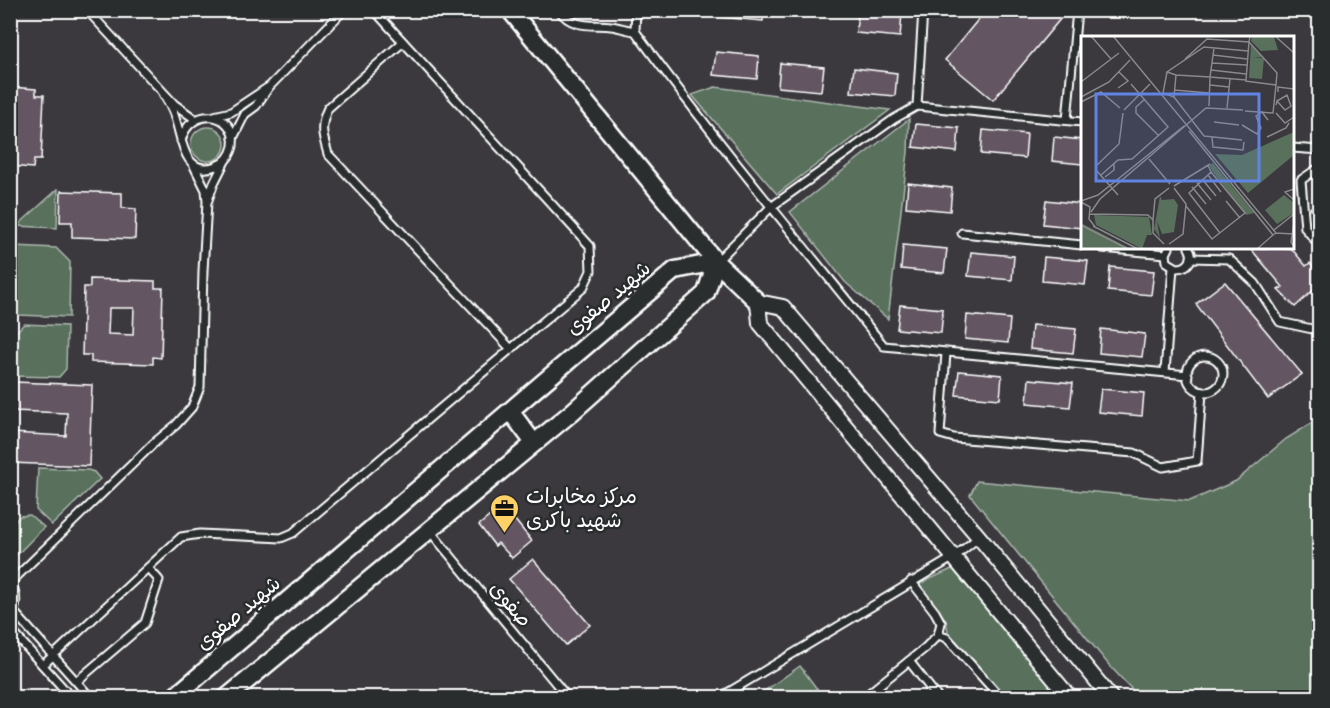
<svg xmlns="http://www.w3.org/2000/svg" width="1330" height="708" viewBox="0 0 1330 708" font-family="'Patrick Hand','Playpen Sans Arabic',sans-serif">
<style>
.green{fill:#59705c;stroke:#acb8ae;stroke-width:1.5}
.building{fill:#645662;stroke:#fff;stroke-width:1.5;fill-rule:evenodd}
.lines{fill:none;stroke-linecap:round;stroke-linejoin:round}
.service-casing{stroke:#fff;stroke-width:11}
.minor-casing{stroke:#fff;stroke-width:18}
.tertiary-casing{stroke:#fff;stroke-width:21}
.service{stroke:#2a2d2e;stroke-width:7}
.minor{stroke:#2a2d2e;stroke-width:14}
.tertiary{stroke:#2a2d2e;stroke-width:16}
.labels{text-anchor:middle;stroke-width:5;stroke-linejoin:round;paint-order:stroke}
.street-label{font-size:21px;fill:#fff;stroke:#2a2d2e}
.poi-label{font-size:21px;fill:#fff;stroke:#2a2d2e;text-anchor:start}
.inset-road{fill:none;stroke:#89888b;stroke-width:1.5}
.view{fill:#6183e4;fill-opacity:0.15;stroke:#6183e4;stroke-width:3}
.inset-edge{fill:none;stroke:#fff;stroke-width:3}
</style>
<rect width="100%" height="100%" fill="#3b393e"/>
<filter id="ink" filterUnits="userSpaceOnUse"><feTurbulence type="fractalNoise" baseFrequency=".0167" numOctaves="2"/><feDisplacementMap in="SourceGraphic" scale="12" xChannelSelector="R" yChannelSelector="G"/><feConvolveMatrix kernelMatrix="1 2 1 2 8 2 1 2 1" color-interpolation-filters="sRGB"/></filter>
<g filter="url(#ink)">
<g class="green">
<path d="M715 87 890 110 777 194 692 95Z"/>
<path d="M909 119 908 152 888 319 845 282 790 212Z"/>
<circle cx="208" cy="144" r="17"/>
<path d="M58 189 57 228 17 226Z"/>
<path d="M14 246 56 248 70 262 69 317 18 315 11 307Z"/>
<path d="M24 324 67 326 66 369 59 377 11 376V337Z"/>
<path d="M1315 421 1320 426 1319 697H1139L1109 665 970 495 977 481 1190 501 1236 481 1286 439Z"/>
<path d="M38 468 88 470 94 472 100 479 52 525 36 510Z"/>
<path d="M30 515 44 527 11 561V525L20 516Z"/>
<path d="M954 568 1061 697H1004L948 632 946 620 919 584Z"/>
<path d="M800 666 823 697H756Z"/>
</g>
<g class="building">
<path d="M653 10H694V14Z"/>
<path d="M720 10H764L763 21 719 17Z"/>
<path d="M858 10 902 13 900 37 856 33Z"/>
<path d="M986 10H1052L1061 18 993 100 945 60Z"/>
<path d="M716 52 759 56 757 79 713 75Z"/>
<path d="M780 63 824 67 821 91 778 87Z"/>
<path d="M854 68 897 73 895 96 851 92Z"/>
<path d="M10 87 36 89V95H44L41 160H34L33 168 10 166V138H13L14 113H10Z"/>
<path d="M916 124 959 128 957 152 913 147Z"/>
<path d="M983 130 1027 134 1025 158 981 154Z"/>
<path d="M1054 137 1082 140V164L1052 161Z"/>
<path d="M908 183 952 188 950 211 906 207Z"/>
<path d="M61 191 122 193V208L136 209 135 239 72 237V222H60Z"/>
<path d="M1046 200 1082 204V228L1043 224Z"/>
<path d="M1320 201V221L1310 208Z"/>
<path d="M903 245 947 249 944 273 901 269Z"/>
<path d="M1250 248H1291L1306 266 1310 263 1320 274V284L1295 307 1278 290 1283 287Z"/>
<path d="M971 252 1014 256 1012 280 968 276Z"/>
<path d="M1044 257 1088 261 1085 285 1042 281Z"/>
<path d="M1110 267 1154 271 1151 295 1108 291Z"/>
<path d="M90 279 155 281V288H163L161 358 153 357V364L91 362V355H82L84 287H90ZM109 308H134L133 335 108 334Z"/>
<path d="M1225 282 1302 374 1268 399 1196 304Z"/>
<path d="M900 305 943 309 941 333 897 329Z"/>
<path d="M967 315 1010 319 1008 343 965 339Z"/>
<path d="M1032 325 1076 329 1073 353 1030 349Z"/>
<path d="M1101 329 1145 334 1142 357 1099 353Z"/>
<path d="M959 371 1002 375 1000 399 956 395Z"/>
<path d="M1029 379 1073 383 1070 407 1027 403Z"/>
<path d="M14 382 92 385 89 466 10 463 11 433 66 436 67 413 12 411Z"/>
<path d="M1101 389 1144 393 1142 416 1098 412Z"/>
<path d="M499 511 509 513 532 541 512 558 498 543 495 546 479 525 495 512Z"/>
<path d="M533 559 590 625 566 645 509 579Z"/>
</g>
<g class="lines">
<defs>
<g id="service">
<path d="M87 10 174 104 195 119"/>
<path d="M559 10C572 29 592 24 611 26 619 27 627 30 635 31"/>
<path d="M636 10 635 31C714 139 800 242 884 346L1188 375"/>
<path d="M403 42 328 108C319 126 323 137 328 154L511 349"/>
<path d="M163 93C167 101 173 109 175 118 182 137 183 178 216 166 225 163 231 155 233 146 238 112 190 104 181 141"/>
<path d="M917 106 923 10"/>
<path d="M214 116 231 112 267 88"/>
<path d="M1067 120 1077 10"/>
<path d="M233 138 245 114 256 106 269 87 344 10"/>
<path d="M1292 148 1320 150"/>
<path d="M1320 167 1301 180 1305 228 1320 246"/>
<path d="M208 200 214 183 225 161"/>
<path d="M962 233 1082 245"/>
<path d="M1102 248 1166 254"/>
<path d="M1169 248 1166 254 1167 262 1177 268C1189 268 1195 258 1189 248"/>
<path d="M1191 258 1229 259 1255 283 1280 322 1312 329 1320 326"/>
<path d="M717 261 771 207 894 119 917 106 1082 122"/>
<path d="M946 353 940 434 954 438 1134 453 1163 467 1197 461 1202 392"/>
<circle cx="1205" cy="374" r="18"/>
<path d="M1165 372 1173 267"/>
<path d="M430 531 568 698"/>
<path d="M10 582C18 595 18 606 10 619"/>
<path d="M11 582 154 443 176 425 192 407 200 387 203 271 207 202 206 190 193 164"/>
<path d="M14 612 91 698"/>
<path d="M10 629 72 698"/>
<path d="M938 635 947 638 1001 698"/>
<path d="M909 661 938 698"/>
<path d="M43 665 181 537 200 534 281 538 293 533 583 288 591 271 590 246 374 10"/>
<path d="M77 681 145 623 159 580 148 568"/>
<path d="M719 698 954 557 979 537"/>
<path d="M863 698 925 648 938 635 941 623 935 612 911 581"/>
</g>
<path id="minor" d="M1070 698 760 323 758 302 783 307 979 537 1111 698"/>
<g id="tertiary">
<path d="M510 10 716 262 758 302"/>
<path d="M510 411 534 443"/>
<path d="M173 698 675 270 716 262 706 293 571 413 226 698"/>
</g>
</defs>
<use href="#service" class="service-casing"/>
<use href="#minor" class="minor-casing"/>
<use href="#tertiary" class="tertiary-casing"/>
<use href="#service" class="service"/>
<use href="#minor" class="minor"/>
<use href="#tertiary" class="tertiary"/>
</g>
</g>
<defs>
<symbol id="office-pin" viewBox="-11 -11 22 30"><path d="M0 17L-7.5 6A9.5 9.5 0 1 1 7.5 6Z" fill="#ffd166" stroke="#2a2d2e"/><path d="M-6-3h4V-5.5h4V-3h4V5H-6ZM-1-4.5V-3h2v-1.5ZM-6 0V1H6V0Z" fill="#111"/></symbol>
</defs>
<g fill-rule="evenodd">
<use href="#office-pin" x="488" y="492" width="33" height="45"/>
</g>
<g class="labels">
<g class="street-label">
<text transform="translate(608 298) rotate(-40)" y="7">شهید صفوی</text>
<text transform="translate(511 604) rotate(50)" y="7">صفوی</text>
<text transform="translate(238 613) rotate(-40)" y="7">شهید صفوی</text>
</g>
<g class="poi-label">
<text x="526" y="503">مرکز مخابرات<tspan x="526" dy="24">شهید باکری</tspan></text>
</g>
</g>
<g transform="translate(1081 36)">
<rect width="213" height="213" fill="#3b393e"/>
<path d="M171 0 193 1 197 14 180 15 170 5ZM170 8 182 21H171L183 22 181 43 168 42ZM213 96V119L167 157 134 118 161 119ZM132 127 173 177 165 179 131 135 128 129ZM203 159 213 167V177L196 188 184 174ZM79 160 81 164 93 163 97 169 93 196 81 198 76 185 79 202 73 193ZM13 179 68 181 71 199H66L61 213 15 189ZM0 187 50 213H0Z" fill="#59705c"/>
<path class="inset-road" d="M10 0 30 23M32 0 195 197 213 198M169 0 168 6 196 37 195 49M194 0 213 17M132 19 166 23M104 23 126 3 168 6 165 44 129 41 133 12M131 27 166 29M130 34 165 38M86 36 82 57 93 61M95 39 86 36 123 11 167 15M164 45 195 49 192 77 164 75M0 46 38 17M129 49 148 51M37 52 47 45 38 36M93 54 128 57M197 56V51L213 53M0 61 28 46 49 24M64 63 55 71V77L78 100M0 66 20 56 39 72M195 69 196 65 204 74 210 70 206 59 196 65M128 70 129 41 95 39 93 61 123 100 161 104M146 72 149 43M43 74 69 48M195 77 204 87 213 81M133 86 158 89M161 89 176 98 180 92 175 80 181 76 187 84M108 95 192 199 195 197M131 101 132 111 162 114 163 106M186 101 205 92 208 87M68 123 89 148M16 129 38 108 42 77M127 129 130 136 108 157 139 197M15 134 37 159M20 139 37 124 51 123 87 91 50 48M127 139 140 156M24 141 33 134V127M121 143 135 160M116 147 130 164M93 150 129 128M111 151 125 168M213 153 204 156 213 164M0 165 17 159 103 90M145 165 159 182M0 166 9 171 8 183 15 192M105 170 131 203 164 177 130 136M10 176 19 163 125 72 162 74M9 178 67 179 72 184V197L83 208M72 184 74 163 88 152M213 186 210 206 213 211M0 189 47 213M12 190 57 213M193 194 213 178M88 208 102 198 105 168 93 152M176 213 192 199"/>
<path class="view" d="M15 58H178V145H15Z"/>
<rect width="213" height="213" class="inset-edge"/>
</g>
<rect width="1330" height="708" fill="none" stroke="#2a2d2e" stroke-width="36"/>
<rect x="18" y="18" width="1294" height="672" fill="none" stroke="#fff" stroke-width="2" filter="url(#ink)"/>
</svg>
